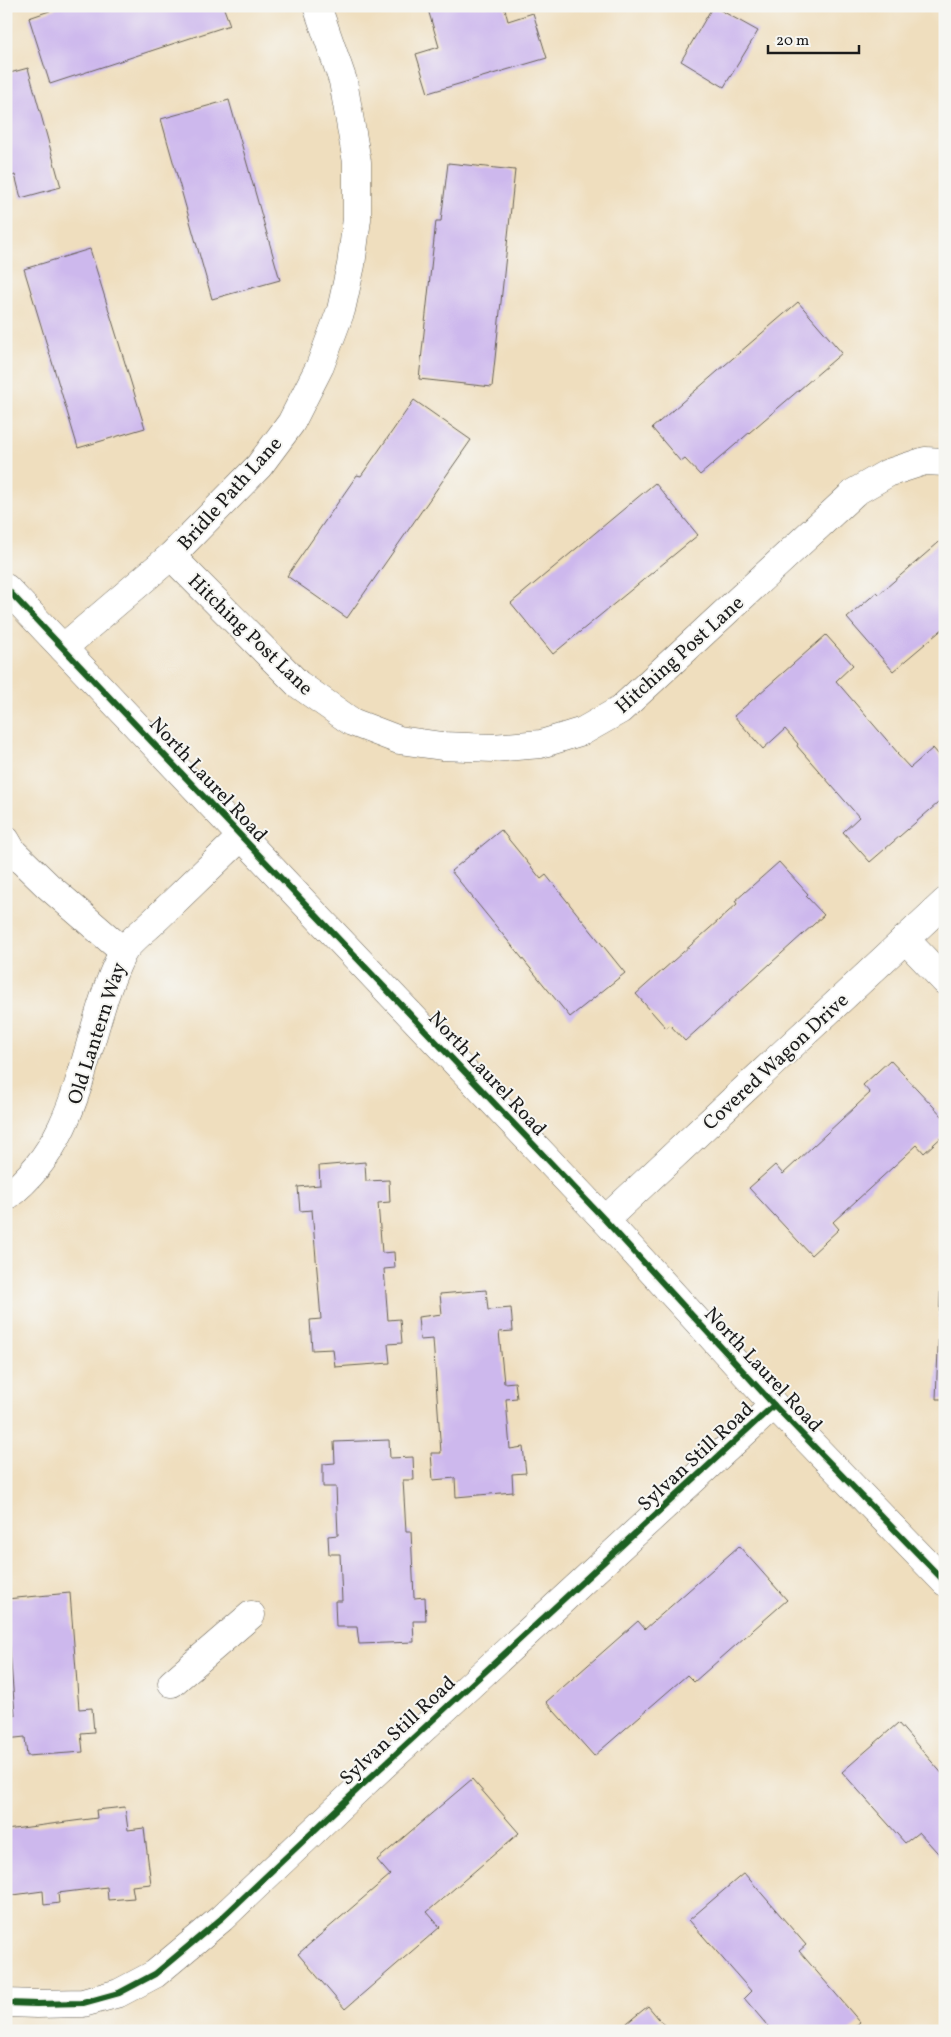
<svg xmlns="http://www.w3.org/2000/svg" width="951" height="2037" viewBox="0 0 951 2037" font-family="Vollkorn,serif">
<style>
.building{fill:#cdb8ed}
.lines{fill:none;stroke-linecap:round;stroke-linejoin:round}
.minor-casing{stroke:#666055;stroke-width:29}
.minor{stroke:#fff;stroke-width:28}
.cycleway-casing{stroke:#f6f6f2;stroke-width:9}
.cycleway{stroke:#1b5e20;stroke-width:6}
.labels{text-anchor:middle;stroke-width:4;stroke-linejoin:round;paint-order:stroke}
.street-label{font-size:20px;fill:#1c1c1c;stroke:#f6f6f2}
</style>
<rect width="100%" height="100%" fill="#f6f6f2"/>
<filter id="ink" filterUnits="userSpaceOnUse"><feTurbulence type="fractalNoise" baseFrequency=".02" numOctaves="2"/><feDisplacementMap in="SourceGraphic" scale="10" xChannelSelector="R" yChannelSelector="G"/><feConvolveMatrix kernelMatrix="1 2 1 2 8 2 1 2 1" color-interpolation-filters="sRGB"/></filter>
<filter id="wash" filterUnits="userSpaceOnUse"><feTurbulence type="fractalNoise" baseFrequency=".0096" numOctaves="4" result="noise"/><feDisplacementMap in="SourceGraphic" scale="20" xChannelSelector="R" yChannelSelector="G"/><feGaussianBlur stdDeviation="1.12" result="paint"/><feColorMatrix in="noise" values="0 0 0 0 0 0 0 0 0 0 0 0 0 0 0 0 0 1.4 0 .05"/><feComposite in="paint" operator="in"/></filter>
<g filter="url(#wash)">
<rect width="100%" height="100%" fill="#efdebe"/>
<g id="blocks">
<g class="building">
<path d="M64 6H223L230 25 50 84 29 18Z"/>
<path d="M427 6H504L508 21 533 13 547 58 428 93 416 54 439 47Z"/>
<path d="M713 6 758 31 724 87 681 61Z"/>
<path d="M28 68 61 187 21 198 15 175 6 178V74Z"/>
<path d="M229 100 280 280 212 299 161 119Z"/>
<path d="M448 163 515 170 492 387 419 379 436 221H441Z"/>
<path d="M90 249 145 428 78 448 24 269Z"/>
<path d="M798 302 842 353 700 475 685 459 681 462 652 428Z"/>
<path d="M414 400 471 440 347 618 287 576 357 475 361 476Z"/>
<path d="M655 483 698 535 553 654 511 603Z"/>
<path d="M945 537V627L893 671 847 618 877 592 879 594Z"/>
<path d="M826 635 853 665 836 681 898 753 897 754 910 768 933 748 945 762V797L870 862 843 832 859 817 797 746 798 744 785 729 763 749 734 716Z"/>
<path d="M501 830 541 879 546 875 625 973 570 1017 451 871Z"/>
<path d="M779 862 808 894 806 896 824 915 685 1041 670 1025 666 1028 636 994 737 904 735 901Z"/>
<path d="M890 1060 945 1119V1134L924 1153 917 1145 833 1222 839 1229 811 1255 749 1188 775 1165 783 1174 870 1093 863 1085Z"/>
<path d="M365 1162 366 1181 389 1180 390 1202 378 1203 382 1253 394 1252 395 1268 384 1269 388 1320 400 1319 402 1343 388 1344 390 1363 335 1367 333 1349 312 1350 310 1320 321 1319 312 1210 300 1211 298 1187 320 1185 319 1166Z"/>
<path d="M943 1224H945V1399H936Z"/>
<path d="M486 1290 488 1310 511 1308 513 1331 499 1332 504 1383 515 1382 517 1398 506 1399 510 1449 523 1447 526 1473 512 1474 513 1492 456 1497 455 1478 433 1480 431 1453H441L433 1339 420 1340 418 1317 442 1314 440 1294Z"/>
<path d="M389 1440 390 1458 413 1457 414 1480H403L406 1531H411L414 1598 425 1597 426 1621H413L414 1642 359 1644 357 1627H336L335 1601H342L340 1554H329L328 1536 338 1535 336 1487H323V1464L335 1463 334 1442Z"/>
<path d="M739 1546 787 1600 694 1682 687 1675 594 1756 546 1702 638 1621 645 1629Z"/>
<path d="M70 1593 79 1709 92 1708 94 1732 81 1733 83 1752 27 1756 25 1737 6 1739V1716L15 1715 6 1599Z"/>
<path d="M898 1723 945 1777V1861L919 1832 905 1843 842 1772Z"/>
<path d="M472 1779 519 1833 427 1912 440 1927 345 2009 298 1954 390 1875 377 1860Z"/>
<path d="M125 1807 128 1830 144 1828 151 1884 132 1886 134 1898 108 1900 107 1887 58 1893 59 1903 44 1905 43 1891 6 1896V1830L97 1818 96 1810Z"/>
<path d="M744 1873 806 1945 799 1951 860 2022 850 2031H772L744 1998 751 1991 689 1920Z"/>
<path d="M648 2006 669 2031H617Z"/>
</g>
</g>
</g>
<g filter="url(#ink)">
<use href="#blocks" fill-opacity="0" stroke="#666055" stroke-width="1"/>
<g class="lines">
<defs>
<g id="minor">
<path d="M171 556 298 684 352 722 399 740 442 746 493 748 541 744 583 731 620 710 855 492 888 473 925 461 945 462"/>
<path d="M6 588 605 1220 774 1405 945 1582"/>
<path d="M63 648 171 556 259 466 291 423 320 366 341 310 351 265 357 219V162L343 81 317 6"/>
<path d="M6 840 13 852 47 885 123 951"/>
<path d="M905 939 945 981"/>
<path d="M6 1197C86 1137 81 1036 122 954 128 942 144 931 154 921 183 893 212 865 241 837"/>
<path d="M605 1220 945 902"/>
<path d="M172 1683 251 1615"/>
<path d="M6 2003 37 2004 83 2003 119 1993 155 1974 222 1918 359 1788 774 1405"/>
</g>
</defs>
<use href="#minor" class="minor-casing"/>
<use href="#minor" class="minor"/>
<defs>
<g id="cycleway">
<path d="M6 588 605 1220 774 1405 945 1582"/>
<path d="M6 2003 37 2004 83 2003 119 1993 155 1974 222 1918 359 1788 774 1405"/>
</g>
</defs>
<use href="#cycleway" class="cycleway-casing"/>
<use href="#cycleway" class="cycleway"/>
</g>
</g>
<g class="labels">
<g class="street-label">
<text transform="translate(229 493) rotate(-48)" y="7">Bridle Path Lane</text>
<text transform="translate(251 634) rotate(44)" y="7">Hitching Post Lane</text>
<text transform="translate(679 654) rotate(-42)" y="7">Hitching Post Lane</text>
<text transform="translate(209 779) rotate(47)" y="7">North Laurel Road</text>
<text transform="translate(96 1033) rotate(-72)" y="7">Old Lantern Way</text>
<text transform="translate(775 1061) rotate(-43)" y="7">Covered Wagon Drive</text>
<text transform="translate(488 1073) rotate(47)" y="7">North Laurel Road</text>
<text transform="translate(764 1369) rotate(47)" y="7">North Laurel Road</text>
<text transform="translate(695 1456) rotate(-43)" y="7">Sylvan Still Road</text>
<text transform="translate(397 1730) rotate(-43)" y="7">Sylvan Still Road</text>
</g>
</g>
<rect width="951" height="2037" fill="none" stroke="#f6f6f2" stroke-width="25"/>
<path d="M768 45v8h91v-8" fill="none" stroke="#1c1c1c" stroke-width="2.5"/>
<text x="776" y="45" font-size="15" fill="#1c1c1c" stroke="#f6f6f2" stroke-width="4" paint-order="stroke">20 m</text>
</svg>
